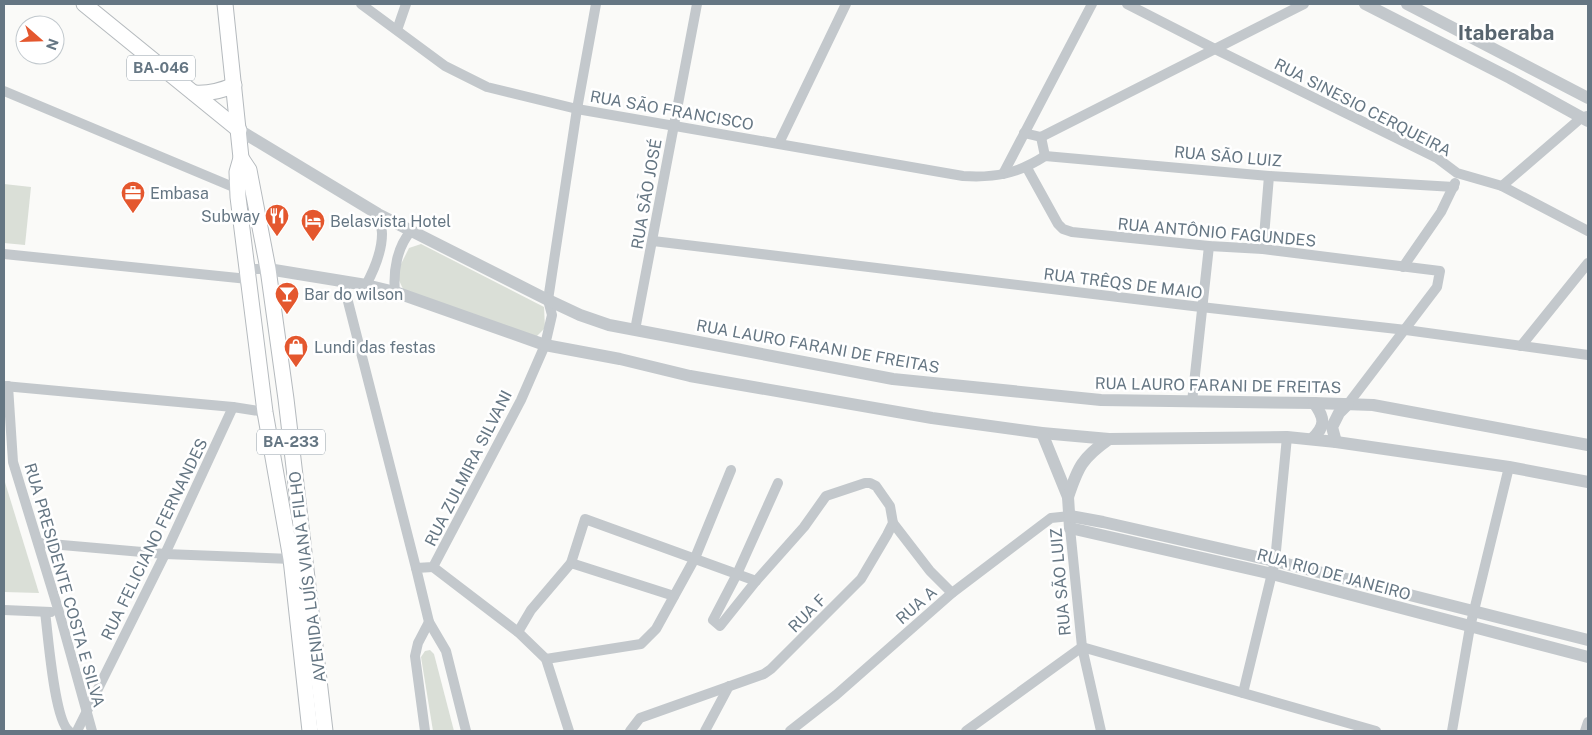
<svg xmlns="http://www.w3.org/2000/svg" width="1592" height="735" viewBox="0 0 1592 735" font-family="'Public Sans',sans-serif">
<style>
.green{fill:#dadfd7}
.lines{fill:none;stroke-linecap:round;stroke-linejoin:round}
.primary-casing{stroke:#b5babe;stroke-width:17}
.minor{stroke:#c3c8cc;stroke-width:10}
.tertiary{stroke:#c3c8cc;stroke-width:12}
.primary{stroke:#fff;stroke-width:15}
.labels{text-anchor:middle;stroke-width:5;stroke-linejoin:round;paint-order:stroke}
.shield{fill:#fff;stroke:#939fa8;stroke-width:1}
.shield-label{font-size:15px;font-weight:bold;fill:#657683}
.street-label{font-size:16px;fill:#657683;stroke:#fff}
.poi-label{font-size:16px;fill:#657683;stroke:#fff;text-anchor:start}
.district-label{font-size:21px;font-weight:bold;fill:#57646e;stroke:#fff}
</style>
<rect width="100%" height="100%" fill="#fafaf8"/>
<g class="green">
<path d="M4 184 31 187 25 245 4 243Z"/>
<path d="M421 244 544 307 545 328 536 337 404 291 396 274 409 248Z"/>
<path d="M4 479 39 593 4 592Z"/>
<path d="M430 650 434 654 454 731H433L421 657 425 651Z"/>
</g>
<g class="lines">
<defs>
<g id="primary">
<path d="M84 4 239 130"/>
<path d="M225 4 241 158 237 172 238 197 265 412 291 559 310 731"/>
<path d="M194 93C209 94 221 91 234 85"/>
<path d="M241 158 249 170 268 269 286 399 325 731"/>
</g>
</defs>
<use href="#primary" class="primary-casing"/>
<g class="minor">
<path d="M361 4 445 66 487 87 577 109 963 176C995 178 1017 174 1045 156L1269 176 1454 187"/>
<path d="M1127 4 1215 49 1437 158 1457 173 1502 186 1588 231"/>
<path d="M397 30 406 4"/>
<path d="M4 91 238 189"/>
<path d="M1024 133 1041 137 1304 4"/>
<path d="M1041 137 1045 156"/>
<path d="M779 143 846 4"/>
<path d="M1027 168 1058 224 1063 229 1072 232 1209 246 1263 249 1440 271 1437 287 1348 404"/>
<path d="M1003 174 1092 4"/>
<path d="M1502 186 1581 118 1587 116"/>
<path d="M653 241 1201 307 1406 330 1588 355"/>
<path d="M1263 249 1269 176"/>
<path d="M4 254 248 279"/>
<path d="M1403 267 1441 212 1455 183"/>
<path d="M247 269H268"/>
<path d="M343 282 416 568"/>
<path d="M366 285C374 270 382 251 382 234 382 227 379 220 378 214"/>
<path d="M395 292C393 271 397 247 411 231"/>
<path d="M635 330 697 4"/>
<path d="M1521 346 1588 263"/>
<path d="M4 386 233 407 265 412"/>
<path d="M8 386 13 462 59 612 92 731"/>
<path d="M1192 402 1209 246"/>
<path d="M893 523 930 571 952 593"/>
<path d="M1070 528 1082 647 1101 731"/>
<path d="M39 543 165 554 291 559"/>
<path d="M571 563 674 596"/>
<path d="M433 567 518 632 546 659 569 731"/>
<path d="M4 610 51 612"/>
<path d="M45 612C48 633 54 720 69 731"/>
<path d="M518 632 531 610 571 563 585 519 756 581"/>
<path d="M546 659 641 644 656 629 695 558 731 470"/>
<path d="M1243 693 1275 561 1287 437"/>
<path d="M77 731 165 554 233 407"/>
<path d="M425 731 415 656 418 643 429 622"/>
<path d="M466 731 446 651 429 622 416 568 433 567 521 400 545 345 552 315 548 300 577 109 596 4"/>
<path d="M630 731 640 718 764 674 771 669 861 579 887 535 893 523 890 506 876 486 870 483H865L826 496 804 527 756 581 720 626 713 620 737 574 778 483"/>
<path d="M705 731 729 686"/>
<path d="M790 731 836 695 952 593 1051 518 1070 516"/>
<path d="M966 731 1082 647 1376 731"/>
<path d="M1452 731 1470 627 1509 467"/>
<path d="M1585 731 1588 722"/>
</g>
<g class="tertiary">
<path d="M1365 4 1510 78 1588 121"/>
<path d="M1407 4 1588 98"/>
<path d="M239 130 378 214 548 300 580 315 609 325 893 379 1101 400 1314 403 1373 405 1588 445"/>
<path d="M268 269 366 285 395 292 545 345 620 359 690 376 932 418 1042 433 1109 439 1287 437 1336 442 1509 467 1588 482"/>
<path d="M1042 433 1068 497 1070 528 1272 574 1588 657"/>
<path d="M1312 439C1326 426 1325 418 1314 403"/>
<path d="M1336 442 1332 427 1339 413 1348 404"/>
<path d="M1068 497C1078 467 1082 458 1109 439"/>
<path d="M1070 516 1103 522 1275 561 1588 640"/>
</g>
<use href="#primary" class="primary"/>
</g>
<defs>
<symbol id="office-pin" viewBox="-11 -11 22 30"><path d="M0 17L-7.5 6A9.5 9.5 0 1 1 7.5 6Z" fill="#e4572e" stroke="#fff"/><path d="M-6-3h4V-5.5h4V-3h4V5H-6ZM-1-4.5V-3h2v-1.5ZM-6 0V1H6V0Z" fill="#fff"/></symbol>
<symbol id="restaurant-pin" viewBox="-11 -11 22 30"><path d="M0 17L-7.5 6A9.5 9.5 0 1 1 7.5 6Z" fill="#e4572e" stroke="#fff"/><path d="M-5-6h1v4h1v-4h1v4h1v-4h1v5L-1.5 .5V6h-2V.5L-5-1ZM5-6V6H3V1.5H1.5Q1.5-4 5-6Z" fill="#fff"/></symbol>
<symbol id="hotel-pin" viewBox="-11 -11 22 30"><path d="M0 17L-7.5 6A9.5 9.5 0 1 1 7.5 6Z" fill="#e4572e" stroke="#fff"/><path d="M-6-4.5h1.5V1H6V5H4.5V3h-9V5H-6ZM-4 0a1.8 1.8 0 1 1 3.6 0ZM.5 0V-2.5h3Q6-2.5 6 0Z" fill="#fff"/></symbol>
<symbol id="bar-pin" viewBox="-11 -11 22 30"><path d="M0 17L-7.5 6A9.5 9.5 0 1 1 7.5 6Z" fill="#e4572e" stroke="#fff"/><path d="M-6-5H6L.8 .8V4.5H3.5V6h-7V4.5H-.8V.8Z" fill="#fff"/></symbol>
<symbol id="shop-pin" viewBox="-11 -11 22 30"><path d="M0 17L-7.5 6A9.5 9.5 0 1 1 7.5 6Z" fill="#e4572e" stroke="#fff"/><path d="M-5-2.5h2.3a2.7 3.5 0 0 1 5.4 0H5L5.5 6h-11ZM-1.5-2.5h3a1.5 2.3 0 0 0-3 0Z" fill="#fff"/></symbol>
</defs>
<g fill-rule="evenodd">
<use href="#office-pin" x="119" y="179" width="28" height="38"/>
<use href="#restaurant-pin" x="263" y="202" width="28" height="38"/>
<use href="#hotel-pin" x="299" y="207" width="28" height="38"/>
<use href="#bar-pin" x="273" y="280" width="28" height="38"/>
<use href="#shop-pin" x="282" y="333" width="28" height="38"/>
</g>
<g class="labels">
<g class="shield">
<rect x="127" y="55.5" width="68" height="25" rx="4"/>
<rect x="257" y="429.5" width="68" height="25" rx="4"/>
</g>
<g class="shield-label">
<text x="161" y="73">BA-046</text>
<text x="291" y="447">BA-233</text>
</g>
<g class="street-label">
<text transform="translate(1363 107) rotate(27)" y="6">RUA SINESIO CERQUEIRA</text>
<text transform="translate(672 110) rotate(10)" y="6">RUA SÃO FRANCISCO</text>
<text transform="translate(1228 156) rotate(5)" y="6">RUA SÃO LUIZ</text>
<text transform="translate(646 194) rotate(-80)" y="6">RUA SÃO JOSÉ</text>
<text transform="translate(1217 232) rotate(5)" y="6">RUA ANTÔNIO FAGUNDES</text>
<text transform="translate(1123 283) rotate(7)" y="6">RUA TRÊQS DE MAIO</text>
<text transform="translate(818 346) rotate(10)" y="6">RUA LAURO FARANI DE FREITAS</text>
<text transform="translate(1218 385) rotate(1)" y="6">RUA LAURO FARANI DE FREITAS</text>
<text transform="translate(468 468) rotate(-63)" y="6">RUA ZULMIRA SILVANI</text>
<text transform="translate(154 539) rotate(-64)" y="6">RUA FELICIANO FERNANDES</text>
<text transform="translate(1334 574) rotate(15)" y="6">RUA RIO DE JANEIRO</text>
<text transform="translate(307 577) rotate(-97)" y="6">AVENIDA LUÍS VIANA FILHO</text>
<text transform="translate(1060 582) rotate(-95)" y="6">RUA SÃO LUIZ</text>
<text transform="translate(65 585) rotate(74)" y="6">RUA PRESIDENTE COSTA E SILVA</text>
<text transform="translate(916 605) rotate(-41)" y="6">RUA A</text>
<text transform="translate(807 613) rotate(-45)" y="6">RUA F</text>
</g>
<g class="poi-label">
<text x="150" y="199">Embasa</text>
<text x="260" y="222" text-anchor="end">Subway</text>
<text x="330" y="227">Belasvista Hotel</text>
<text x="304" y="300">Bar do wilson</text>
<text x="314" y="353">Lundi das festas</text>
</g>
<g class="district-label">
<text x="1506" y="40">Itaberaba</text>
</g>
</g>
<rect width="1592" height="735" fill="none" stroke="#657683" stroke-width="10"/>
<g transform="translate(40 40) rotate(110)"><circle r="24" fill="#ffffff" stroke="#c1c8cd"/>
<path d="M0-4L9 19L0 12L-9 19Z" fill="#e4572e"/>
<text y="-8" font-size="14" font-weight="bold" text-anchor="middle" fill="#657683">N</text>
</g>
</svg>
